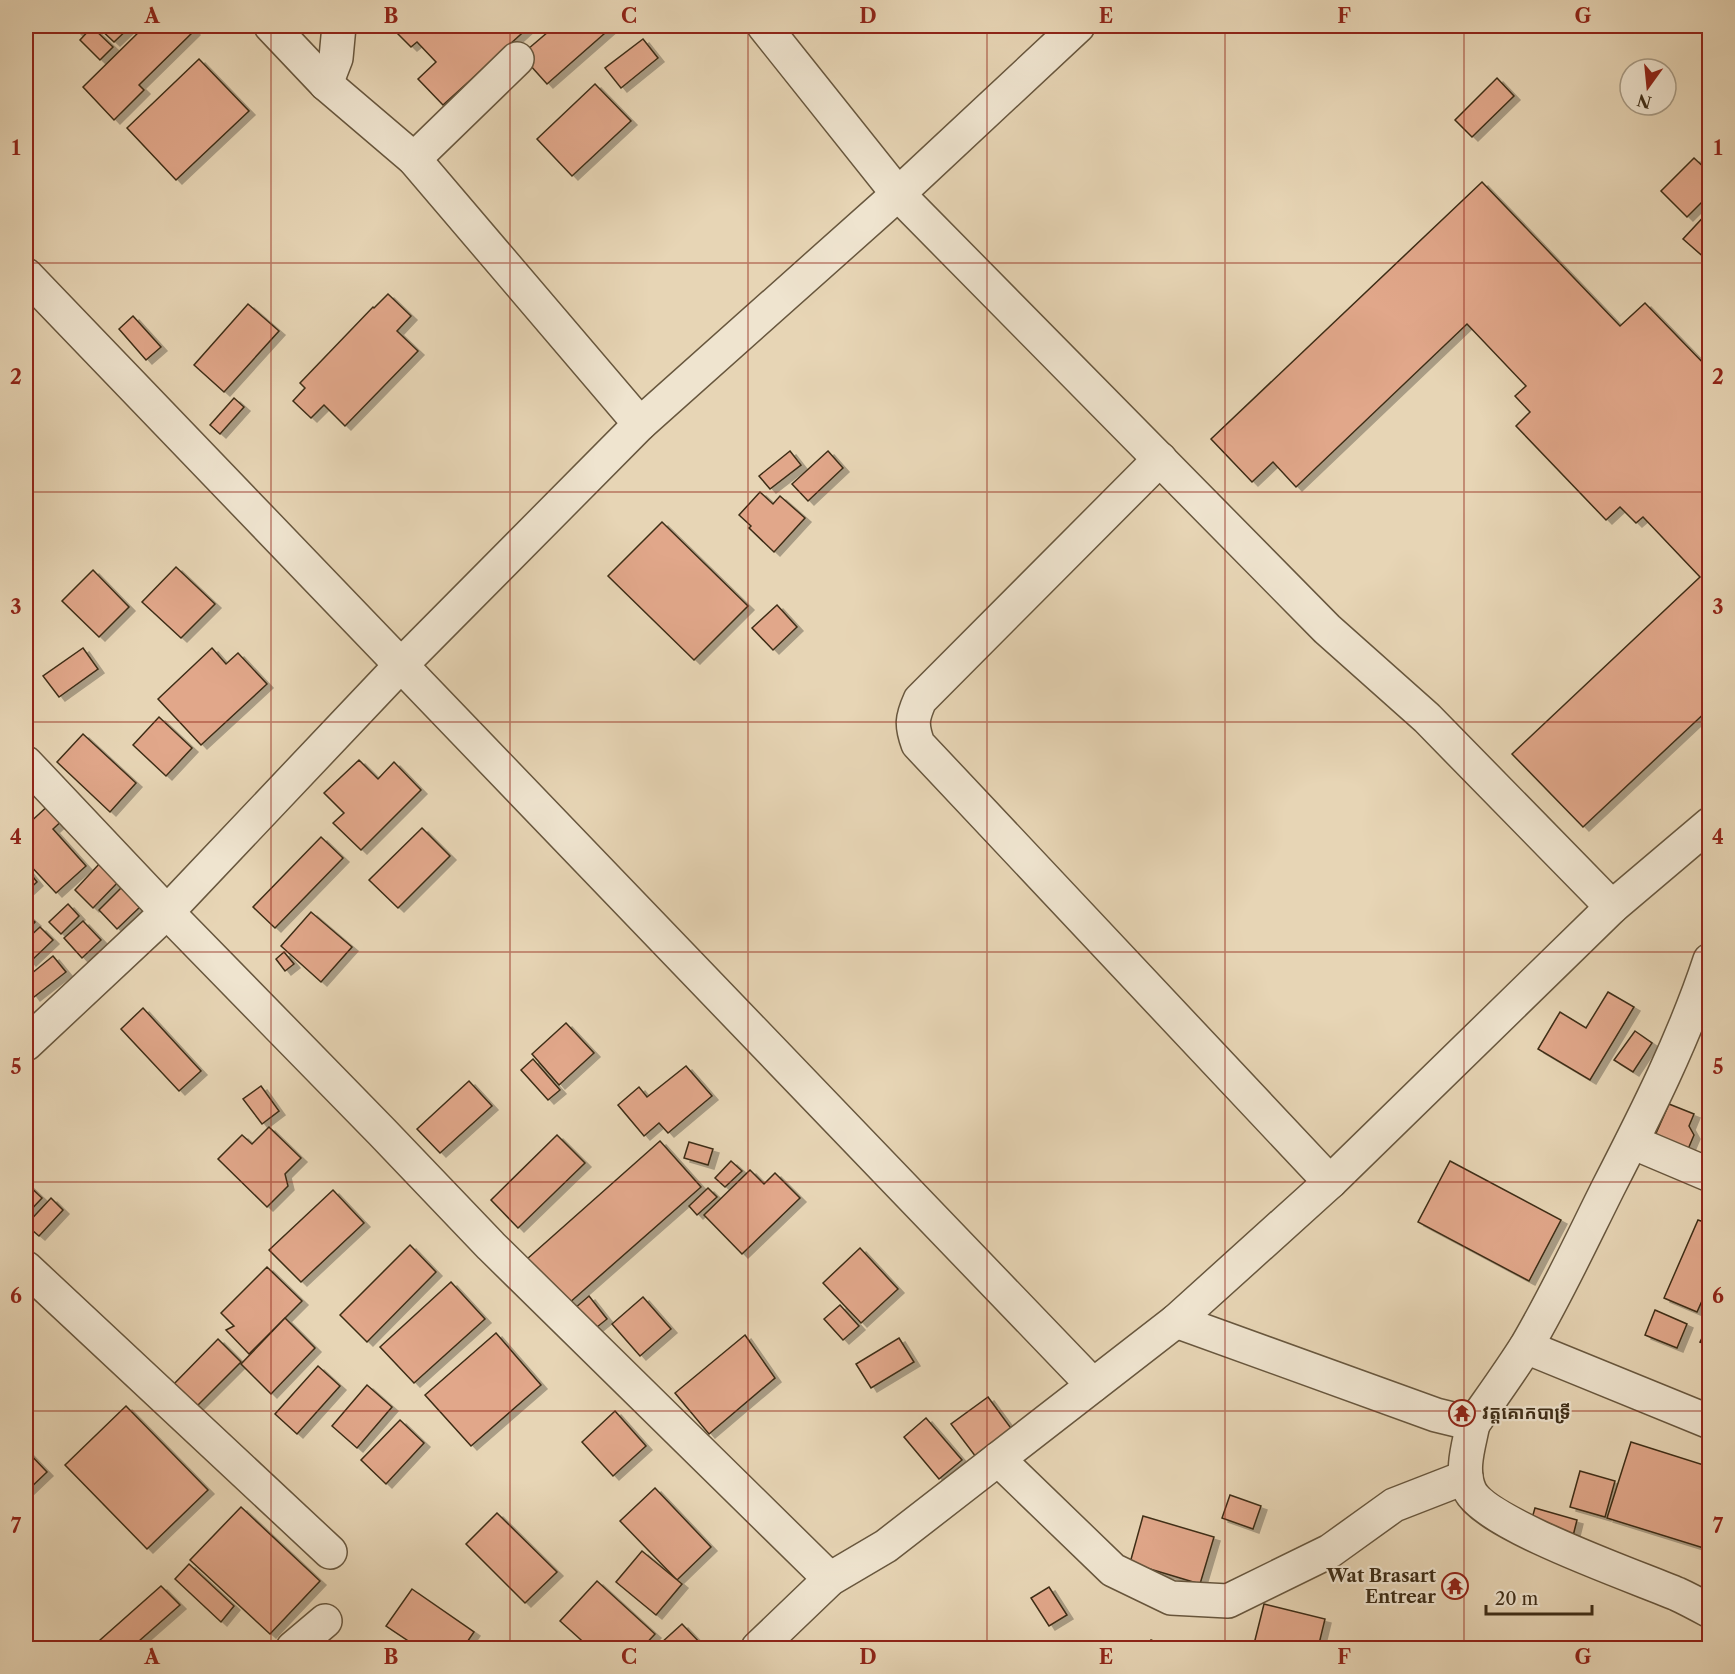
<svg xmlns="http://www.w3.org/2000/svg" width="1735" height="1674" viewBox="0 0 1735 1674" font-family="'Libre Caslon Text','Noto Sans Khmer',serif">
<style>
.building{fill:#e1a78a;stroke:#3e2d17;stroke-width:1.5;filter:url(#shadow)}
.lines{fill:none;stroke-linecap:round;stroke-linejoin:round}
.minor-casing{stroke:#68573e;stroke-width:36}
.minor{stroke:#efe4cf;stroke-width:33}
.grid{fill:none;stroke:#8f2418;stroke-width:1.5;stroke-opacity:0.55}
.labels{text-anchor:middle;stroke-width:4.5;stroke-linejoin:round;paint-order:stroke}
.poi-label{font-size:18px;font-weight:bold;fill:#3e2d17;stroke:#efe4cf;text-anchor:start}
.neatline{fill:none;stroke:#8f2418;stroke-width:2}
.grid-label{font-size:20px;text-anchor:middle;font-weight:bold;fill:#8f2418}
</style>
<defs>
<filter id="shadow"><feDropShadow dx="6" dy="4" stdDeviation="0" flood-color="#0004"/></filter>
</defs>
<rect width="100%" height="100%" fill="#e7d5b5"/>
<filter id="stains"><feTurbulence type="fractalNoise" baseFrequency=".00333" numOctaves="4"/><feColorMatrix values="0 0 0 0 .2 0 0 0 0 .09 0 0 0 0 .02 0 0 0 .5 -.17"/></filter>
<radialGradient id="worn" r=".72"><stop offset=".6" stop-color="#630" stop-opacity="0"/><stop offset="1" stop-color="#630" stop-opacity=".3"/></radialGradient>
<g class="building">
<path d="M71 26H85L78 33Z"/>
<path d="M97 26H131L114 42Z"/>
<path d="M145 26H189L194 31 139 85 144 90 114 120 83 87Z"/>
<path d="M390 26H530L443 105 418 79 436 62 417 42 411 47Z"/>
<path d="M555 26H613L547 84 521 55Z"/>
<path d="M92 27 113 47 100 60 80 40Z"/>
<path d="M643 39 658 58 621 88 605 68Z"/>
<path d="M199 59 249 111 176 180 127 128Z"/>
<path d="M1497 78 1514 96 1472 137 1455 120Z"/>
<path d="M595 84 631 121 572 176 537 139Z"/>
<path d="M1694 158 1710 173V194L1687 217 1661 191Z"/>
<path d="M1482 182 1620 326 1645 303 1710 370V390L1704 395 1710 401V708L1583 827 1512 754 1700 577 1643 517 1636 523 1620 507 1606 520 1516 426 1530 412 1515 396 1526 386 1467 324 1296 487 1273 462 1252 482 1211 439Z"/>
<path d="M1710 210V257L1707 260 1683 239Z"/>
<path d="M388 294 411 316 397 331 418 351 345 426 324 405 311 418 293 401 305 388 300 383 373 307 374 308Z"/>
<path d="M248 304 279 331 224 392 194 365Z"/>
<path d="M133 316 161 347 146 360 119 329Z"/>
<path d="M234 398 244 407 220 434 210 425Z"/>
<path d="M790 451 801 465 770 489 759 476Z"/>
<path d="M828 451 843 468 808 501 792 484Z"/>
<path d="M760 492 773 504 780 496 805 518 774 552 749 528 751 526 739 515Z"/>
<path d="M662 522 748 606 694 660 608 576Z"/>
<path d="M176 567 215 604 181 638 142 602Z"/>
<path d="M93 570 129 607 99 637 62 601Z"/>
<path d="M777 605 797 627 773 650 752 628Z"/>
<path d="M83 648 98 669 59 697 43 676Z"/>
<path d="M212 648 226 664 238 653 267 684 201 745 158 699Z"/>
<path d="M159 717 192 748 166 776 133 745Z"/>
<path d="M83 734 136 783 110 812 57 762Z"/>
<path d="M359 760 378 779 394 762 421 790 361 850 333 823 344 813 324 793Z"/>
<path d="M51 803 65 818 53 829 86 866 56 893 26 861V855L31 850 26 844V826Z"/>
<path d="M422 828 450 856 398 908 369 880Z"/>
<path d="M321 837 343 858 275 928 253 907Z"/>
<path d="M101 862 121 879 93 908 75 890Z"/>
<path d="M26 868 37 882 26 892Z"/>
<path d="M122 887 141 906 117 929 99 910Z"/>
<path d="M68 904 79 916 61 934 49 922Z"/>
<path d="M311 912 352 947 321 982 281 946Z"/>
<path d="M26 914 35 922 26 932Z"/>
<path d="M83 921 101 940 82 958 64 938Z"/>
<path d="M40 927 53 940 30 962 26 957V940Z"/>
<path d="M284 952 294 964 285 971 276 959Z"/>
<path d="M53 956 66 972 34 997 26 986V978Z"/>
<path d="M1608 992 1634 1007 1590 1080 1538 1049 1560 1012 1586 1028Z"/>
<path d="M143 1008 201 1071 179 1091 121 1029Z"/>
<path d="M566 1023 594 1053 559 1085 532 1054Z"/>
<path d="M1635 1031 1652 1043 1633 1072 1614 1060Z"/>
<path d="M533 1059 560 1090 548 1100 521 1070Z"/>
<path d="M686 1066 712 1096 668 1133 659 1123 644 1136 618 1105 639 1087 647 1097Z"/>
<path d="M469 1081 492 1106 440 1153 417 1129Z"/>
<path d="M261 1086 279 1111 262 1124 243 1099Z"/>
<path d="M1669 1104 1694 1114 1689 1126 1694 1135 1683 1161 1650 1147Z"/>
<path d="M269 1127 301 1158 285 1174 288 1186 267 1207 218 1159 242 1135 252 1144Z"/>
<path d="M557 1135 585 1163 518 1228 491 1200Z"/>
<path d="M660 1141 701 1187 568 1304 527 1259Z"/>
<path d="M689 1142 713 1149 708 1165 684 1158Z"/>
<path d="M731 1161 742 1171 725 1187 715 1178Z"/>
<path d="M1450 1161 1561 1220 1529 1281 1418 1222Z"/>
<path d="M750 1170 764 1184 775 1173 800 1198 742 1254 704 1215Z"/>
<path d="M26 1183 42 1198 26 1215Z"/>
<path d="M708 1188 717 1197 697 1215 689 1206Z"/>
<path d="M333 1190 364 1223 301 1282 269 1250Z"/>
<path d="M51 1198 63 1210 39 1236 26 1225Z"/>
<path d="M1698 1220 1710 1224V1283L1697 1312 1664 1298Z"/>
<path d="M410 1245 436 1272 367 1342 340 1315Z"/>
<path d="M860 1248 898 1289 861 1323 823 1283Z"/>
<path d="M267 1267 302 1301 249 1354 226 1330 234 1326 221 1313Z"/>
<path d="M451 1282 485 1319 414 1383 380 1347Z"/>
<path d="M589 1296 607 1319 592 1331 574 1309Z"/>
<path d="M643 1297 671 1329 640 1356 612 1324Z"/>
<path d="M840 1305 859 1326 843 1340 824 1319Z"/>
<path d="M1655 1310 1687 1324 1677 1348 1645 1335Z"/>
<path d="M285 1318 315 1348 271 1394 241 1364Z"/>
<path d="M1710 1322V1346L1700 1342Z"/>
<path d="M496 1333 541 1385 471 1446 425 1395Z"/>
<path d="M745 1335 775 1378 709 1434 675 1393Z"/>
<path d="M899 1338 914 1362 871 1388 856 1364Z"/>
<path d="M218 1339 241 1362 192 1411 169 1389Z"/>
<path d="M318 1366 340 1386 297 1434 275 1414Z"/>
<path d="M367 1385 392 1407 357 1448 332 1426Z"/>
<path d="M988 1397 1013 1431 976 1457 951 1424Z"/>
<path d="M126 1406 208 1490 147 1549 65 1465Z"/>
<path d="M615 1411 646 1446 613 1476 582 1442Z"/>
<path d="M926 1418 962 1460 939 1479 904 1437Z"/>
<path d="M400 1420 424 1443 386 1484 361 1460Z"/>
<path d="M1631 1442 1710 1467V1550L1607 1518Z"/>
<path d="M26 1450 47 1472 26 1492Z"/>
<path d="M1580 1471 1615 1481 1605 1517 1570 1507Z"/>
<path d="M655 1488 711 1547 677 1580 620 1521Z"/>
<path d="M1230 1495 1261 1506 1253 1529 1222 1518Z"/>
<path d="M241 1507 320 1581 270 1634 190 1560Z"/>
<path d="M1535 1508 1577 1520 1573 1536 1530 1525Z"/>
<path d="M497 1513 557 1572 525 1603 466 1544Z"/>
<path d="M1143 1516 1214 1537 1200 1584 1130 1563Z"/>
<path d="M642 1551 682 1584 656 1615 616 1582Z"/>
<path d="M189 1564 234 1606 221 1622 175 1579Z"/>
<path d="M597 1581 655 1634 642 1648H590L560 1621Z"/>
<path d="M161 1586 180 1605 131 1648H91Z"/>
<path d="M1049 1587 1067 1615 1049 1626 1031 1598Z"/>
<path d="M412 1589 474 1632 463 1648H419L386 1626Z"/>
<path d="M1264 1604 1325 1619 1318 1648H1253Z"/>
<path d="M682 1624 705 1648H666L661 1643Z"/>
<path d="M1151 1640 1170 1648H1147Z"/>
</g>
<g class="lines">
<defs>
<g id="minor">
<path d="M271 26 326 84 414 159 640 424"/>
<path d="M764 26 898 194 1327 629 1427 718 1612 907"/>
<path d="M326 84 336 58 339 26"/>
<path d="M414 159 517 59"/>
<path d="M26 275 1093 1385"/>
<path d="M1160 459 920 700C912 718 911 725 918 744L1330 1182"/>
<path d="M26 763 167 912 382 1132 491 1246 830 1579"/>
<path d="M26 1044 167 912 401 665 640 424 898 194 1078 26"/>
<path d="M1632 1142 1710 1175"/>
<path d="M26 1268 330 1552"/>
<path d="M1176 1321 1436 1415 1473 1424C1491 1398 1510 1372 1527 1345 1557 1294 1582 1240 1608 1188 1646 1114 1684 1039 1710 960"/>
<path d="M1526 1347 1710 1422"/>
<path d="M1473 1424C1469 1445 1460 1470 1470 1491 1487 1525 1637 1577 1677 1594 1688 1599 1699 1605 1710 1611"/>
<path d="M998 1459 1113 1570 1171 1598 1228 1601 1330 1551 1394 1505 1466 1477"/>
<path d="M293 1648 325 1621"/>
<path d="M758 1648 830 1579 886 1546 1176 1321 1330 1182 1612 907 1710 824"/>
</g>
</defs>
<use href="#minor" class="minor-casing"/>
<use href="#minor" class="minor"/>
</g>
<path class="grid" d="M271 26V1648M510 26V1648M748 26V1648M987 26V1648M1225 26V1648M1464 26V1648M26 263H1710M26 492H1710M26 722H1710M26 952H1710M26 1182H1710M26 1411H1710"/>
<defs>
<symbol id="temple-ring" viewBox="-11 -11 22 22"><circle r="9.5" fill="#efe4cf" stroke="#8f2418" stroke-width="1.5"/><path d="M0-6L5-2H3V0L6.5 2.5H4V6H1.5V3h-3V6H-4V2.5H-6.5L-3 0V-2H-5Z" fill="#8f2418"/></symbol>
</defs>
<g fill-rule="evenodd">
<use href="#temple-ring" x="1447" y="1398" width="30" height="30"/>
<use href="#temple-ring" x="1440" y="1571" width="30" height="30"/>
</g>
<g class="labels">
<g class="poi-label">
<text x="1482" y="1419">វត្តគោកបាទ្រី</text>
<text x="1436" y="1582" text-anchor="end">Wat Brasart<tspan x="1436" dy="21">Entrear</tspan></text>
</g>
</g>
<rect width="1735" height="1674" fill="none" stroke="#e7d5b5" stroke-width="66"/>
<g transform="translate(1648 87) rotate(195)"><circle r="28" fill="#efe4cf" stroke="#a89b85" stroke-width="1.5"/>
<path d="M0-4.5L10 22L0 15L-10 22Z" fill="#8f2418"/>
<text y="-9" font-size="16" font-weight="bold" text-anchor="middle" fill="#3e2d17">N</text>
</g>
<path d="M1486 1605v9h106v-9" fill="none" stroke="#3e2d17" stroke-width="3"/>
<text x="1495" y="1605" font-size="18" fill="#3e2d17" stroke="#efe4cf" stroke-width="4.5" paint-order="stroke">20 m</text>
<rect x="33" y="33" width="1669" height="1608" class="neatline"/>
<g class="grid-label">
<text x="152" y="23">A</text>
<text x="391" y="23">B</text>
<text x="629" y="23">C</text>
<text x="868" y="23">D</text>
<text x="1106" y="23">E</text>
<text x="1344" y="23">F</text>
<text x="1583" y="23">G</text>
<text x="16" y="155">1</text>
<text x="1718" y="155">1</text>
<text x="16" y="384">2</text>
<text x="1718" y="384">2</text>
<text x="16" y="614">3</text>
<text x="1718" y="614">3</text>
<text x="16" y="844">4</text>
<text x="1718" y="844">4</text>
<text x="16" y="1074">5</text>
<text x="1718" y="1074">5</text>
<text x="16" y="1303">6</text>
<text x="1718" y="1303">6</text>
<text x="16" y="1533">7</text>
<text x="1718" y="1533">7</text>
<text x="152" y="1664">A</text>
<text x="391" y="1664">B</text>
<text x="629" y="1664">C</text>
<text x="868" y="1664">D</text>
<text x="1106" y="1664">E</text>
<text x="1344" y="1664">F</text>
<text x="1583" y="1664">G</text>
</g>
<rect width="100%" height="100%" filter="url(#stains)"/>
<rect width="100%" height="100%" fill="url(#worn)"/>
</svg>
